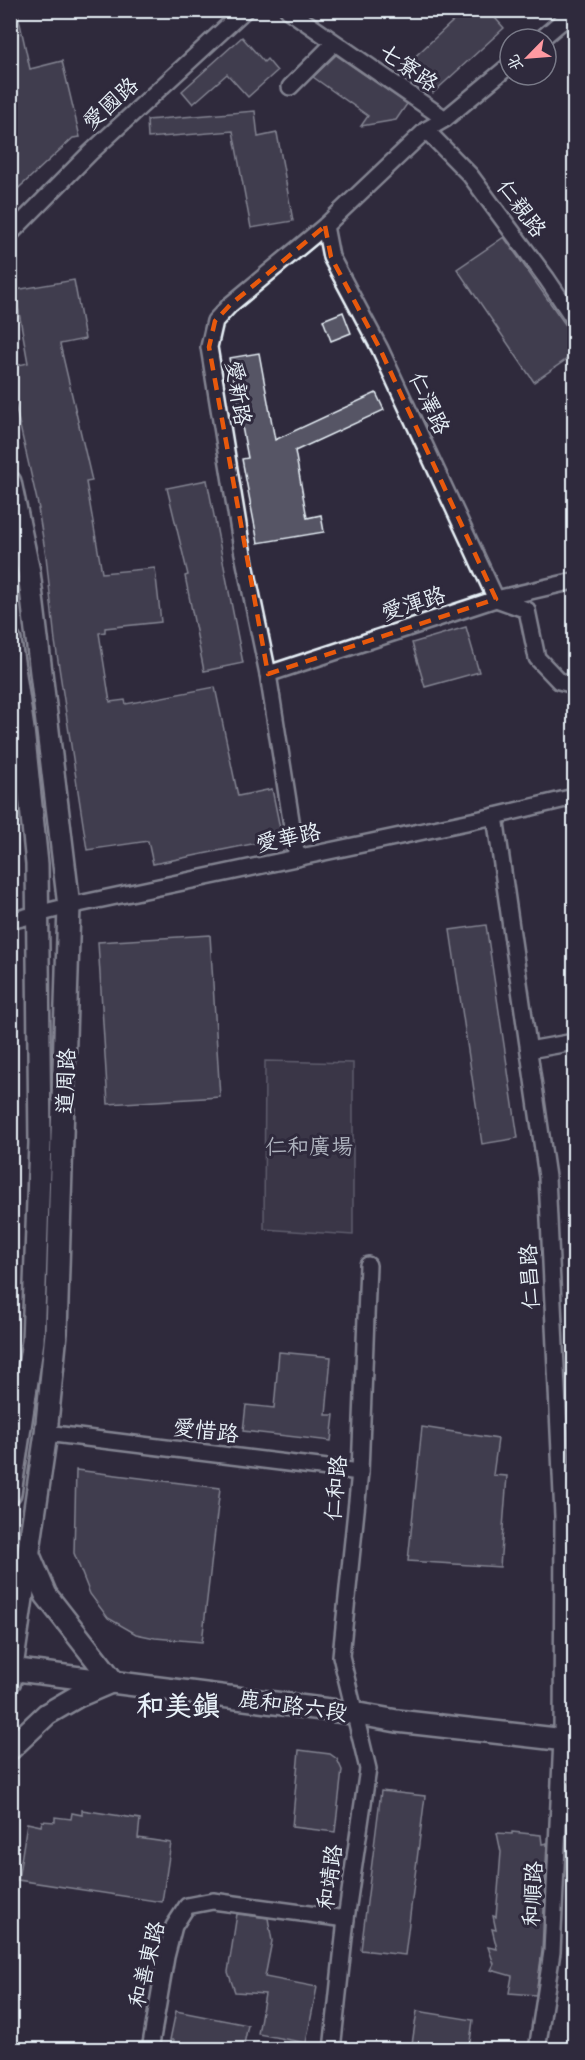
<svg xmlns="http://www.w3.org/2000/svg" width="585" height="2060" viewBox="0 0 585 2060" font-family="'Comic Neue','LXGW WenKai TC',sans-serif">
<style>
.green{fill:#464455;stroke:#979aa6;stroke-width:1.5}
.building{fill:#575565;stroke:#e8f1f8;stroke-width:1.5}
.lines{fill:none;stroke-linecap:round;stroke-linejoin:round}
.street-casing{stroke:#e8f1f8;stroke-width:20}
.secondary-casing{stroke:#e8f1f8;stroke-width:26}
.street{stroke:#2f2a3d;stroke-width:15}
.secondary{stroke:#2f2a3d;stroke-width:21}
.marked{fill:none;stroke:#e8590c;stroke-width:4.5;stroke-dasharray:12 8;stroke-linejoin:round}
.labels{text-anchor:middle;stroke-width:6;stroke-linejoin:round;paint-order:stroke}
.street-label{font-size:22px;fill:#e8f1f8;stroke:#2f2a3d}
.park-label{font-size:22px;fill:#afb4bf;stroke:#2f2a3d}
.district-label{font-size:28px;font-weight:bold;fill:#e8f1f8;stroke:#2f2a3d}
</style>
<rect width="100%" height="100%" fill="#2f2a3d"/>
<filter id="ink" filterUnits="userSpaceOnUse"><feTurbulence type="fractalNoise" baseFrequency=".0167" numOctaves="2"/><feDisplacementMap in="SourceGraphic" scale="12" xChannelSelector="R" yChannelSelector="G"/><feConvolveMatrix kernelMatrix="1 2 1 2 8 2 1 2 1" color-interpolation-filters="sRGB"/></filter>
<g filter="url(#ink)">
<path class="green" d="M265 1061 353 1063V1235L264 1229Z"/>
<g class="building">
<path d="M10 10H17L30 69 62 61 80 137 73 138 10 196Z"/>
<path d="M465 10H488L504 28 433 93 407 64Z"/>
<path d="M242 37 264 62 267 59 277 71 248 97 227 74 193 104 182 91Z"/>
<path d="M336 55 407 104 396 120 361 126 368 116 313 77Z"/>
<path d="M255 111 258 137 277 133 293 221 251 228 233 131 148 138 147 120Z"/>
<path d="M504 237 574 337V354L534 382 457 269Z"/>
<path d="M74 280 85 339 60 344 92 481 86 482 102 573 155 568 161 622 105 628V632L99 633 110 702 125 700 126 704 215 687 238 796 272 789 282 838 153 864 148 841 87 850 55 641 46 556 38 509H39L10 383V367L28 363 15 290Z"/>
<path d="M343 312 351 333 331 341 323 320Z"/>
<path d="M259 353 275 440 376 393 384 410 295 451 307 518 321 515 324 532 258 543 242 459 248 458 229 358Z"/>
<path d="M207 480 243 663 204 671 185 576 188 575 167 488Z"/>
<path d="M466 627 479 672 425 687 412 643Z"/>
<path d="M486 925 518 1138 482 1144 450 930Z"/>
<path d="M210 935 220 1097 108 1104 98 942Z"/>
<path d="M279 1352 331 1357 326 1415H334L331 1441 243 1431 246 1405 274 1408Z"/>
<path d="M422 1427 498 1439 493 1475 507 1476 500 1567 408 1561Z"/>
<path d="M76 1470 220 1488 202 1642 155 1638 136 1634 108 1618 90 1594 74 1553Z"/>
<path d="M299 1750 330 1754 337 1759 342 1770 335 1832 292 1827Z"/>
<path d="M381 1791 425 1796 405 1955 361 1950Z"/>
<path d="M82 1810 140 1819 138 1838 171 1843 162 1902 18 1880 27 1823 41 1826 42 1821 55 1822V1817L71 1819 72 1813 82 1815Z"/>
<path d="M512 1832 541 1835 542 1844 547 1843 542 1951 536 1995 509 1993 512 1976 491 1970 494 1964 488 1947 497 1949 492 1929 496 1930 493 1916 496 1917 501 1852 497 1833 512 1834Z"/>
<path d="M237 1914 268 1918 272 1941 265 1977 317 1987 306 2043 258 2034 265 1994 235 1992 228 1972Z"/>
<path d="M176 2011 248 2025 243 2049H172L174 2040H170Z"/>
<path d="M417 2011 473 2020 469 2049H443L412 2044Z"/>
</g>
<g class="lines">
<defs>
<g id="street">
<path d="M288 10 445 119"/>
<path d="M541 39 574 11"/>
<path d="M290 87 334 43"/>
<path d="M426 130 470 175 547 279 574 319"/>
<path d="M325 226 331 257 380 349 496 599 527 610 537 658 559 681 574 685"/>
<path d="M10 234 90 153 245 10"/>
<path d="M268 674 496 599 574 581"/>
<path d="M495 816 547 1177 563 1516 562 1739 552 1952 537 2050"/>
<path d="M297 858 268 674 242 549 209 347 215 321 230 305 325 226 426 130 445 119 510 65"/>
<path d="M10 921 69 906 495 816 574 797"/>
<path d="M529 1050 574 1042"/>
<path d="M46 1433 360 1472"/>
<path d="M150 2050 166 1957 174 1926 187 1906 213 1901 346 1919"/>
<path d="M332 2050 346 1919 368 1769 341 1656 360 1472 368 1265"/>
</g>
<g id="secondary">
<path d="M10 482 29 572 69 906 56 1333 46 1433 10 1681"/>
<path d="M10 641 23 729 37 864 40 1143 33 1341 10 1493"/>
<path d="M10 1669 353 1713 397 1721 574 1741"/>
<path d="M10 1749 47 1714 78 1696 113 1681 46 1595 29 1555"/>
</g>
</defs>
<use href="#street" class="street-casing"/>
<use href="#secondary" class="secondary-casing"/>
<use href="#street" class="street"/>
<use href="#secondary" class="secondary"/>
</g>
</g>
<path d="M0 0H585V2060H0ZM325 226 331 257 380 349 496 599 268 674 209 347 215 321 230 305Z" fill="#2f2a3d" fill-opacity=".55" fill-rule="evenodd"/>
<path class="marked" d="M325 226 331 257 380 349 496 599 268 674 209 347 215 321 230 305Z"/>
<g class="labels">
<g class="street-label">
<text transform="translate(409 67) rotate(35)" y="8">七寮路</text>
<text transform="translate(110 103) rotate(-42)" y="8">愛國路</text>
<text transform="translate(522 208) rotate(53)" y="8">仁親路</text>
<text transform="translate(239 393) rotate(81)" y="8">愛新路</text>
<text transform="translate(430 403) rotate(65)" y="8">仁澤路</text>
<text transform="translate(413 603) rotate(-18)" y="8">愛渾路</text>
<text transform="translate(288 837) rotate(-12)" y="8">愛華路</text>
<text transform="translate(65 1081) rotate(-88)" y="8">道周路</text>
<text transform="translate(529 1277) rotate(-93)" y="8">仁昌路</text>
<text transform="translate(206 1430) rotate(7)" y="8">愛惜路</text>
<text transform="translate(335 1488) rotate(-85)" y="8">仁和路</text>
<text transform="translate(293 1705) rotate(8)" y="8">鹿和路六段</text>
<text transform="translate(329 1877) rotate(-82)" y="8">和靖路</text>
<text transform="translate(532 1894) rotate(-87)" y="8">和順路</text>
<text transform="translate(146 1964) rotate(-76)" y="8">和善東路</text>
</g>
<g class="park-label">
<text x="309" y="1154">仁和廣場</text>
</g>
<g class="district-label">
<text x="178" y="1715">和美鎮</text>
</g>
</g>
<rect width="585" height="2060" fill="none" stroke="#2f2a3d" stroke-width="36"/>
<rect x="18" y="18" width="549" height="2024" fill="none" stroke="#e8f1f8" stroke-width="2" filter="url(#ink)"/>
<g transform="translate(528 57) rotate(245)"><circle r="28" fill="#2f2a3d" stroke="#797a88" stroke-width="1.5"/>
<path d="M0-4.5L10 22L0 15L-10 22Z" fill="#ff9aa2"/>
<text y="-9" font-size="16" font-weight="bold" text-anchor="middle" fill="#e8f1f8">北</text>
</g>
</svg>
